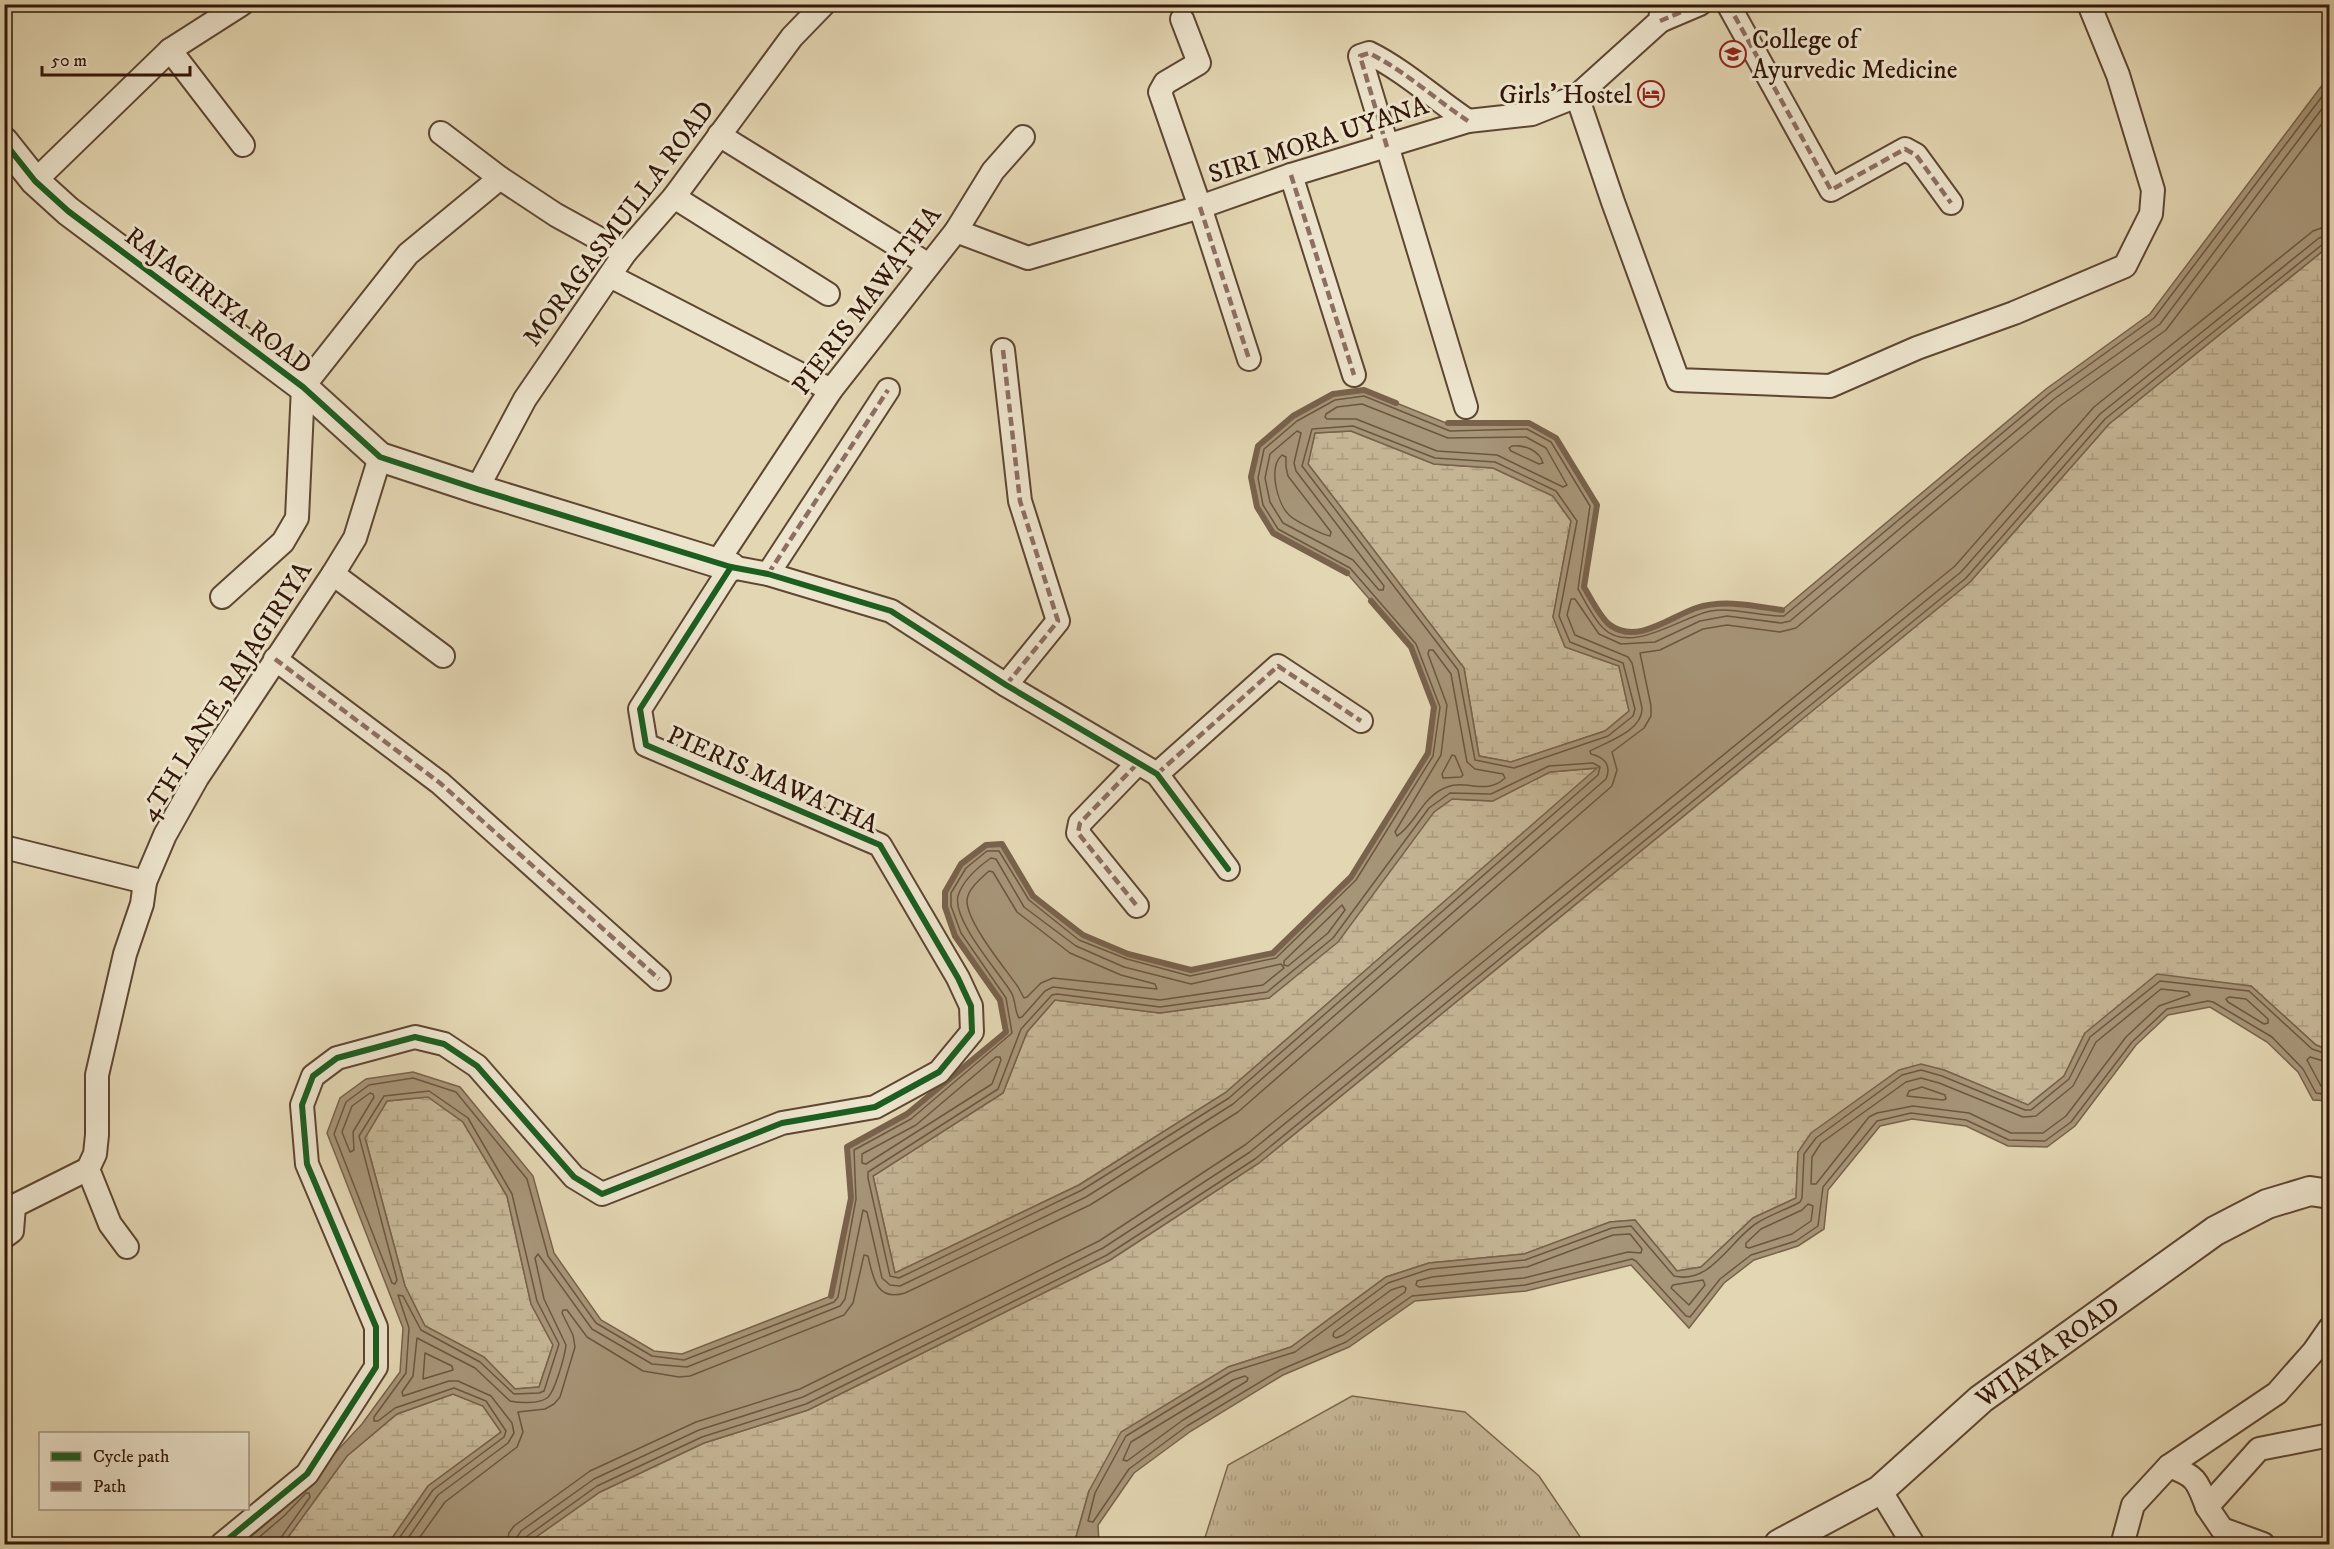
<svg xmlns="http://www.w3.org/2000/svg" width="2334" height="1549" viewBox="0 0 2334 1549" font-family="'IM FELL DW Pica',serif">
<style>
.wetland{fill:url(#wetland-marsh);stroke:#7c664e;stroke-width:1.5}
.park{fill:url(#park-tufts);stroke:#7c664e;stroke-width:1.5}
.water{fill:#a79578;stroke:#78624b;stroke-width:1.5;fill-rule:evenodd}
.lines{fill:none;stroke-linecap:round;stroke-linejoin:round}
.shore{stroke:#6c5640;stroke-width:1.5}
.stream{stroke:#78624b;stroke-width:6}
.minor-casing{stroke:#5e4632;stroke-width:26}
.tertiary-casing{stroke:#5e4632;stroke-width:32}
.minor{stroke:#ede4cd;stroke-width:22}
.tertiary{stroke:#ede4cd;stroke-width:28}
.quiet{stroke:#8d6e63;stroke-width:4.5;stroke-dasharray:9 4.5;stroke-linecap:butt}
.cycleway-casing{stroke:#ede4cd;stroke-width:10}
.cycleway{stroke:#1b5e20;stroke-width:6}
.labels{text-anchor:middle;stroke-width:6;stroke-linejoin:round;paint-order:stroke}
.poi-label{font-size:26px;fill:#321608;stroke:#ede4cd;text-anchor:start}
.street-label{font-size:26px;fill:#321608;stroke:#ede4cd}
</style>
<defs>
<pattern id="wetland-marsh" width="20" height="14" patternUnits="userSpaceOnUse" patternTransform="scale(1.5)"><rect width="20" height="14" fill="#c5b595"/><path d="M1 5h8M5 5V1M11 12h8M15 12V8" fill="none" stroke="#aa9b7f"/></pattern>
<pattern id="park-tufts" width="24" height="20" patternUnits="userSpaceOnUse" patternTransform="scale(1.5)"><rect width="24" height="20" fill="#c5b595"/><path d="M3 7l-1-3M5 7V3M7 7l1-3M15 17l-1-3M17 17v-4M19 17l1-3" fill="none" stroke="#aa9b7f"/></pattern>
</defs>
<rect width="100%" height="100%" fill="#e3d6b2"/>
<filter id="stains"><feTurbulence type="fractalNoise" baseFrequency=".00333" numOctaves="4"/><feColorMatrix values="0 0 0 0 .2 0 0 0 0 .09 0 0 0 0 .02 0 0 0 .5 -.17"/></filter>
<radialGradient id="worn" r=".72"><stop offset=".6" stop-color="#630" stop-opacity="0"/><stop offset="1" stop-color="#630" stop-opacity=".3"/></radialGradient>
<g class="wetland">
<path d="M2329 246V1050L2316 1045 2251 986 2085 1033 2064 1076 2028 1105 1944 1070 1798 1152 1796 1198 1753 1218 1701 1267 1677 1271 1635 1220 1610 1222 1524 1254 1429 1263 1386 1277 1291 1347 1228 1367 1089 1491 1074 1544H526L600 1492 704 1443 808 1410 1110 1260 1259 1163 1970 582 2109 424Z"/>
<path d="M1351 431 1434 464 1493 468 1553 496 1571 521 1553 617 1565 647 1619 666 1629 711 1605 731 1511 762 1479 756 1464 668 1308 464 1315 433Z"/>
<path d="M1598 768 1225 1093 1079 1185 895 1273 873 1176 1003 1093 1027 1032 1055 1000 1160 1013 1269 998 1434 812 1452 799 1492 801 1550 772Z"/>
<path d="M428 1097 463 1122 507 1196 531 1304 553 1345 539 1387 515 1389 484 1357 425 1326 405 1286 365 1137 387 1101Z"/>
<path d="M453 1394 483 1406 501 1432 428 1486 388 1544H283L347 1456 397 1414Z"/>
</g>
<path class="park" d="M1352 1396 1465 1412 1539 1476 1585 1544H1203L1228 1465Z"/>
<g class="water">
<path d="M2329 76V246L2109 424 1970 582 1259 1163 1110 1260 808 1410 704 1443 600 1492 526 1544H388L428 1486 501 1432 483 1406 453 1394 397 1414 347 1456 283 1544H242L280 1512 362 1424 400 1372 403 1328 327 1133 340 1098 366 1079 413 1072 460 1087 533 1176 554 1253 601 1320 654 1351 682 1354 831 1296 851 1198 847 1147 907 1114 1006 1032 1000 1000 955 936 945 907V892L961 864 986 845 1002 844 1033 896 1083 935 1129 954 1191 970 1273 953 1351 877 1428 753 1434 707 1411 647 1345 571 1273 533 1257 507 1251 477 1258 446 1293 416 1333 394 1364 390 1451 425 1529 423 1556 438 1597 505 1584 587C1590 597 1601 619 1610 625 1637 645 1670 617 1696 608 1724 599 1754 606 1782 610L2046 389 2150 314ZM1351 431 1434 464 1493 468 1553 496 1571 521 1553 617 1565 647 1619 666 1629 711 1605 731 1511 762 1479 756 1464 668 1308 464 1315 433ZM1597 768 1225 1093 1079 1185 895 1273 873 1176 1003 1093 1027 1032 1055 1000 1160 1013 1269 998 1338 942 1434 812 1452 799 1493 801 1550 772ZM428 1097 463 1122 507 1196 531 1304 553 1345 539 1387 515 1389 484 1357 425 1326 405 1286 365 1138 387 1101Z"/>
<path d="M2157 974 2251 986 2316 1045 2329 1050V1101L2313 1100 2298 1072 2267 1042 2210 1007 2168 1015 2136 1045 2075 1126 2047 1147 2008 1146 1966 1126 1912 1119 1880 1126 1828 1190 1824 1229 1798 1246 1754 1260 1724 1283 1689 1328 1631 1265 1526 1291 1415 1301 1349 1347 1283 1375 1191 1431 1134 1473 1098 1525 1099 1544H1074L1089 1491 1121 1432 1228 1367 1291 1347 1386 1277 1429 1263 1524 1254 1610 1222 1635 1220 1677 1271 1701 1267 1753 1218 1796 1198 1798 1152 1811 1133 1899 1070 1921 1064 1944 1070 2028 1105 2064 1076 2085 1033Z"/>
</g>
<g class="lines">
<g class="shore">
<path d="M1362 404 1448 438 1526 437 1546 448 1567 485 1563 487 1497 455 1437 451 1356 419H1327L1325 417 1326 414 1337 407Z"/>
<path d="M1353 426 1435 458 1495 462 1556 491 1577 521 1559 616 1570 642 1623 663 1635 709 1633 716 1608 736 1514 768 1475 760 1458 670 1302 466 1312 429Z"/>
<path d="M1297 431 1301 433 1294 463 1296 471 1384 586 1383 590H1379L1353 560 1283 523 1270 502 1265 478 1270 454Z"/>
<path d="M1512 446C1525 445 1539 450 1543 463L1539 464 1511 451 1509 448Z"/>
<path d="M1282 455 1286 457V467L1288 476 1331 532 1330 536C1323 535 1295 521 1289 515 1277 503 1268 467 1282 455Z"/>
<path d="M1429 650H1433L1451 674 1467 762 1475 769 1503 774 1505 778C1486 796 1467 779 1447 787 1422 796 1416 824 1397 836L1395 832 1441 755 1447 705 1428 654Z"/>
<path d="M1452 755 1455 756 1463 775 1461 777 1443 778 1442 774Z"/>
<path d="M1593 763 1600 767 1598 775 1229 1098 1082 1190 899 1278 890 1276 868 1178V1172L998 1089 1021 1029 1052 995 1057 994 1160 1007 1267 992 1333 938 1429 808 1450 793 1491 794 1549 766Z"/>
<path d="M991 858 996 859 1024 907 1076 946 1124 967 1191 984 1281 964 1284 968 1263 985 1160 1000 1053 987 1045 991 1022 1017 1019 1018C1014 1010 1016 1000 1011 992 998 971 952 920 958 896 963 880 978 867 991 858Z"/>
<path d="M989 871 993 872 1017 912 1070 953 1121 975 1155 984 1157 989 1053 978 1041 983 1027 997 1024 998 1018 987C1005 968 967 923 967 901 967 890 981 878 989 871Z"/>
<path d="M1342 905 1345 910 1328 933 1288 966 1284 965V961Z"/>
<path d="M2161 989 2188 992 2190 995 2159 1006 2126 1037 2066 1116 2043 1133H2011L1969 1113 1913 1106 1877 1113 1869 1117 1816 1184H1811L1812 1157 1821 1143 1906 1082 1921 1078 1939 1083 2023 1117 2036 1116 2073 1086 2096 1042Z"/>
<path d="M2229 997 2246 999 2268 1019V1023L2264 1024 2228 1002 2226 999Z"/>
<path d="M2330 1055 2312 1049 2249 991 2160 981 2090 1037 2069 1079 2031 1110H2025L1942 1076 1921 1070 1902 1075 1816 1138 1804 1154 1802 1198 1800 1202C1786 1210 1771 1214 1757 1223 1731 1239 1711 1285 1674 1276L1631 1226 1612 1228 1525 1260 1430 1269 1388 1283 1295 1352 1231 1372 1126 1436 1095 1493 1088 1521 1093 1522 1129 1469 1187 1426 1280 1370 1346 1342 1412 1296 1525 1285 1632 1259 1636 1261 1686 1316 1690 1317 1720 1279 1751 1255 1796 1241 1818 1226 1823 1187 1877 1121 1911 1113 1966 1120 2009 1140 2045 1141 2071 1122 2132 1042 2167 1009 2208 1001 2213 1002 2272 1037 2303 1069 2316 1093 2330 1095"/>
<path d="M996 1057H1000L1001 1060 992 1084 866 1164 862 1163V1154L916 1125Z"/>
<path d="M2330 1063 2310 1057 2307 1060 2321 1086 2330 1087"/>
<path d="M1922 1087 1945 1095 1946 1099 1943 1100 1907 1096 1909 1091Z"/>
<path d="M370 1093 373 1094 374 1097 353 1132 354 1150 350 1152 342 1132 352 1106Z"/>
<path d="M1808 1204 1813 1206 1811 1221 1792 1234 1749 1248 1746 1247V1243L1761 1229 1802 1210Z"/>
<path d="M1630 1234 1642 1249 1641 1253 1628 1252 1524 1278 1419 1287 1416 1285 1417 1281 1432 1277 1527 1267 1613 1235Z"/>
<path d="M1703 1280 1705 1285 1689 1305 1671 1288 1673 1285Z"/>
<path d="M1403 1286 1406 1288 1405 1292 1343 1335 1336 1338 1333 1336 1334 1332 1391 1290Z"/>
<path d="M425 1353 452 1366 453 1370 423 1379Z"/>
<path d="M1245 1376 1248 1378 1247 1381 1183 1420 1127 1461 1123 1460 1131 1442 1233 1380Z"/>
<path d="M251 1544 284 1516 306 1493H309L310 1497 280 1539 279 1544"/>
<path d="M395 1544 433 1490 504 1437 506 1431 486 1401 454 1388 395 1408 378 1421H374V1417L406 1373 409 1328 398 1295 403 1296 421 1330 480 1362 514 1394 539 1393 544 1391 559 1344 537 1301 512 1194 468 1118 429 1091 384 1096 359 1136 397 1280 395 1284 392 1283 334 1134 346 1102 369 1085 413 1078 456 1092 527 1179 548 1256 596 1323 652 1356 684 1360 834 1302 838 1297 856 1199 854 1150 911 1119 1012 1033 1006 998 961 933 951 906V893L966 868 987 851H999L1029 900 1079 940 1127 959 1190 976 1276 958 1356 880 1433 756 1440 707 1416 644 1350 568 1278 529 1263 505 1258 478 1264 449 1297 421 1335 400 1364 396 1450 431 1527 429 1551 442 1590 506 1578 589C1585 601 1593 618 1603 628 1631 656 1682 616 1711 611 1736 607 1760 617 1784 616L2050 393 2154 318 2330 86"/>
<path d="M404 1544 438 1495 508 1443 514 1433 512 1423 491 1396 458 1381H449L403 1396 402 1392 413 1376 417 1338 475 1368 510 1401C519 1403 539 1404 547 1398 555 1392 565 1355 566 1345L544 1299 535 1258 538 1254 592 1329 652 1364 687 1367 840 1306 845 1299 863 1210 867 1212 882 1278 890 1285 900 1286 1086 1197 1233 1104 1606 779C1612 765 1604 757 1591 754L1590 751C1606 742 1643 731 1642 708L1632 663 1628 657 1575 635 1567 615 1571 599H1575L1599 634 1621 644 1655 642 1700 621 1727 616 1781 623 1790 621 2054 399 2160 324 2330 98"/>
<path d="M415 1544 445 1502 517 1447 523 1432 518 1412 545 1409 554 1404 560 1397 575 1347 573 1335 562 1313 563 1310H567L587 1337 643 1371 679 1377 690 1376 844 1315 853 1303 864 1255 868 1256C873 1277 876 1302 905 1293L1090 1205 1238 1112 1612 786 1617 770 1612 752 1644 728 1651 716V706L1640 653 1660 650 1703 629 1727 625 1780 632 1796 628 2060 406 2166 330 2330 113"/>
<path d="M507 1544 509 1533 514 1526 590 1471 696 1422 800 1389 1099 1241 1245 1145 1955 566 2094 407 2313 231 2330 225"/>
<path d="M516 1544 517 1537 521 1531 594 1479 699 1430 803 1397 1103 1248 1250 1152 1961 572 2100 414 2319 238 2330 234"/>
<path d="M523 1544 526 1537 597 1486 702 1437 806 1404 1107 1255 1255 1159 1966 578 2105 419 2323 244 2330 242"/>
</g>
<g class="stream">
<path d="M1448 423H1529L1556 438 1597 505 1584 587C1590 597 1601 619 1610 625 1637 645 1670 617 1696 608 1724 599 1754 606 1782 610"/>
<path d="M1347 573 1273 533 1257 507 1251 477 1258 446 1293 416 1333 394 1364 390 1396 403"/>
<path d="M831 1296 851 1198 847 1147 907 1114 1006 1032 1000 1000 955 936 945 907V892L961 864 986 845 1002 844 1033 896 1083 935 1128 954 1191 970 1273 953 1351 877 1428 753 1434 707 1411 647 1371 601"/>
</g>
<defs>
<g id="minor">
<path d="M1728 4 1831 190 1905 149 1916 155 1951 203"/>
<path d="M1182 19 1199 63 1165 83 1160 92 1200 207 1249 359"/>
<path d="M1660 21 1700 4"/>
<path d="M170 50 243 145"/>
<path d="M1577 96 1613 202 1678 380 1830 386 1917 348 2014 313 2125 266 2151 214 2153 190 2118 75 2089 4"/>
<path d="M441 133 500 178"/>
<path d="M719 135 929 265"/>
<path d="M1291 175 1354 375"/>
<path d="M35 181 170 50 242 4"/>
<path d="M674 197 828 294"/>
<path d="M956 231 1028 258 1200 207 1291 175 1468 121 1532 114 1577 96 1660 21 1662 4"/>
<path d="M610 276 831 390"/>
<path d="M1003 350 1020 501 1058 621 1006 685"/>
<path d="M1466 407 1360 56 1369 53C1405 71 1435 99 1468 121"/>
<path d="M477 489 525 399 625 253 674 197 792 37 824 4"/>
<path d="M718 561 831 390 956 231 993 171 1023 137"/>
<path d="M333 574 443 656"/>
<path d="M768 574 888 390"/>
<path d="M222 597 283 542 297 518 303 387 408 254 500 178 556 215 625 253"/>
<path d="M275 659 440 783 659 979"/>
<path d="M1137 764 1080 823 1078 833 1137 906"/>
<path d="M1157 774 1278 666 1361 721"/>
<path d="M4 847 145 882"/>
<path d="M88 1169 110 1224 127 1247"/>
<path d="M4 1205 14 1206 88 1169 95 1154 97 1135V1075L125 954 142 904 145 882 165 835 197 778 333 574 355 538 380 457"/>
<path d="M4 1237 12 1231 14 1206"/>
<path d="M2169 1466C2196 1476 2197 1480 2207 1507"/>
<path d="M1880 1490 1913 1544"/>
<path d="M222 1544 307 1474 376 1367V1327L307 1164 302 1105 313 1076 337 1058 415 1037 444 1044 477 1066 574 1177 602 1194 782 1123 875 1107 939 1072 972 1032 971 1006 958 978 880 845 646 745 640 709 731 567 768 574 891 611 1006 685 1157 774 1228 869"/>
<path d="M2126 1544 2124 1538 2133 1505 2169 1466 2277 1393 2314 1351 2330 1328"/>
<path d="M2263 1544 2222 1529 2207 1507 2259 1449 2330 1435"/>
</g>
<g id="tertiary">
<path d="M4 142 35 181 68 211 303 387 380 457 477 489 731 567"/>
<path id="s1" d="M1779 1544 1880 1490 1981 1399 2215 1231 2267 1204 2310 1191 2330 1194"/>
</g>
</defs>
<use href="#minor" class="minor-casing"/>
<use href="#tertiary" class="tertiary-casing"/>
<use href="#minor" class="minor"/>
<use href="#tertiary" class="tertiary"/>
<g class="quiet">
<path d="M1728 4 1831 190 1905 149 1916 155 1951 203"/>
<path d="M1660 21 1700 4"/>
<path d="M1387 147 1360 56 1369 53C1405 71 1435 99 1468 121"/>
<path d="M1291 175 1354 375"/>
<path d="M1200 207 1249 359"/>
<path d="M1003 350 1020 501 1058 621 1006 685"/>
<path d="M768 574 888 390"/>
<path d="M275 659 440 783 659 979"/>
<path d="M1137 764 1080 823 1078 833 1137 906"/>
<path d="M1157 774 1278 666 1361 721"/>
</g>
<defs>
<g id="cycleway">
<path d="M4 142 35 181 68 211 303 387 380 457 477 489 731 567 768 574 891 611 1006 685 1157 774 1228 869"/>
<path d="M222 1544 307 1474 376 1367V1327L307 1164 302 1105 313 1076 337 1058 415 1037 444 1044 477 1066 574 1177 602 1194 782 1123 875 1107 939 1072 972 1032 971 1006 958 978 880 845 646 745 640 709 731 567"/>
</g>
</defs>
<use href="#cycleway" class="cycleway-casing"/>
<use href="#cycleway" class="cycleway"/>
</g>
<defs>
<symbol id="school-ring" viewBox="-11 -11 22 22"><circle r="9.5" fill="#ede4cd" stroke="#8f2418" stroke-width="1.5"/><path d="M0-5L7-2L0 1L-7-2ZM-4 1L0 2.5L4 1V4Q0 6-4 4Z" fill="#8f2418"/></symbol>
<symbol id="hotel-ring" viewBox="-11 -11 22 22"><circle r="9.5" fill="#ede4cd" stroke="#8f2418" stroke-width="1.5"/><path d="M-6-4.5h1.5V1H6V5H4.5V3h-9V5H-6ZM-4 0a1.8 1.8 0 1 1 3.6 0ZM.5 0V-2.5h3Q6-2.5 6 0Z" fill="#8f2418"/></symbol>
</defs>
<g fill-rule="evenodd">
<use href="#school-ring" x="1718" y="39" width="30" height="30"/>
<use href="#hotel-ring" x="1636" y="79" width="30" height="30"/>
</g>
<g class="labels">
<g class="poi-label">
<text x="1752" y="48">College of<tspan x="1752" dy="30">Ayurvedic Medicine</tspan></text>
<text x="1632" y="103" text-anchor="end">Girls' Hostel</text>
</g>
<g class="street-label">
<text transform="translate(1318 139) rotate(-18)" y="9">SIRI MORA UYANA</text>
<text transform="translate(618 223) rotate(-53)" y="9">MORAGASMULLA ROAD</text>
<text transform="translate(219 300) rotate(37)" y="9">RAJAGIRIYA ROAD</text>
<text transform="translate(866 300) rotate(-53)" y="9">PIERIS MAWATHA</text>
<text transform="translate(225 691) rotate(-58)" y="9">4TH LANE, RAJAGIRIYA</text>
<text transform="translate(773 779) rotate(24)" y="9">PIERIS MAWATHA</text>
<text dy="9" stroke="none"><textPath href="#s1" startOffset="332">WIJAYA ROAD</textPath></text>
</g>
</g>
<rect width="2334" height="1549" fill="none" stroke="#e3d6b2" stroke-width="24"/>
<rect x="6" y="6" width="2322" height="1537" fill="none" stroke="#321608" stroke-width="3"/>
<rect x="12" y="12" width="2310" height="1525" fill="none" stroke="#321608" stroke-width="1.5"/>
<rect x="39" y="1432" width="210" height="78" fill="#ede4cd" stroke="#a2927e" stroke-width="1.5"/>
<rect x="51" y="1452" width="30" height="9" fill="#1b5e20" stroke="#a2927e" stroke-width="1.5"/>
<text x="93" y="1462" font-size="18" fill="#321608">Cycle path</text>
<rect x="51" y="1482" width="30" height="9" fill="#8d6e63" stroke="#a2927e" stroke-width="1.5"/>
<text x="93" y="1492" font-size="18" fill="#321608">Path</text>
<path d="M42 66v9h148v-9" fill="none" stroke="#321608" stroke-width="3"/>
<text x="51" y="66" font-size="18" fill="#321608" stroke="#ede4cd" stroke-width="4.5" paint-order="stroke">50 m</text>
<rect width="100%" height="100%" filter="url(#stains)"/>
<rect width="100%" height="100%" fill="url(#worn)"/>
</svg>
